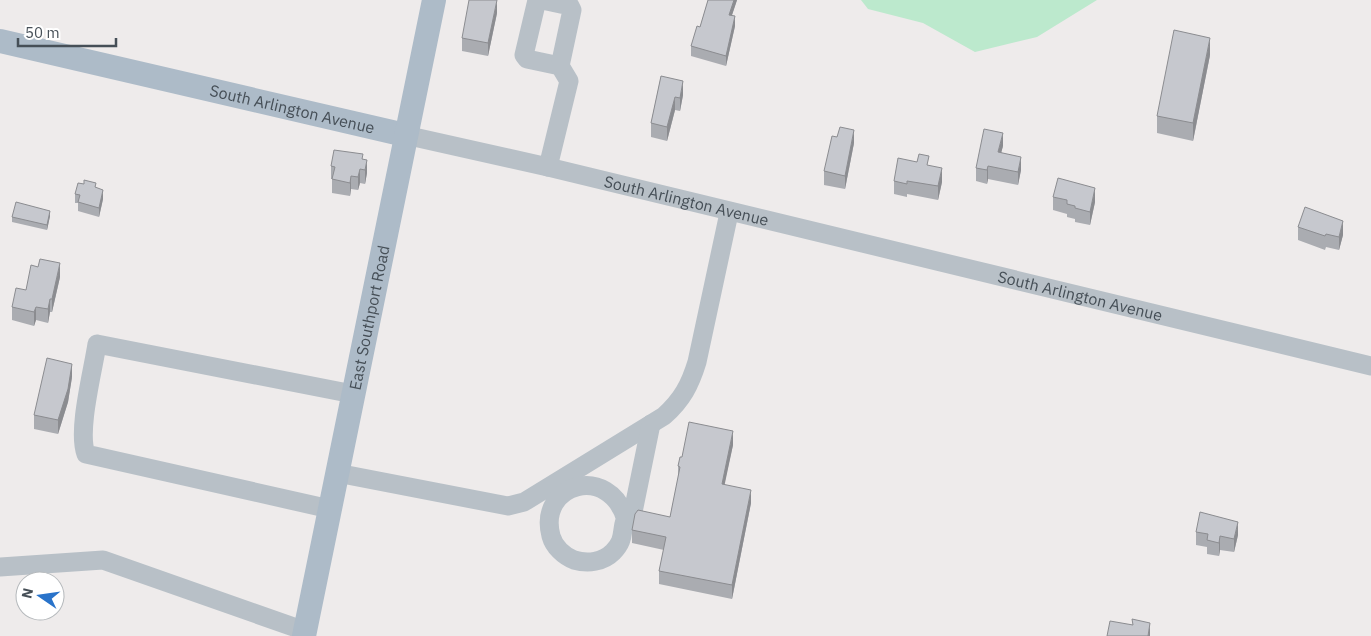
<svg xmlns="http://www.w3.org/2000/svg" width="1371" height="636" viewBox="0 0 1371 636" font-family="'IBM Plex Sans',sans-serif">
<style>
.green{fill:#bce9cd}
.lines{fill:none;stroke-linecap:round;stroke-linejoin:round}
.minor{stroke:#b8c0c7;stroke-width:19}
.major{stroke:#adbbc8;stroke-width:24}
.wall{fill:#aaacb1}
.shaded-wall{fill:#8b8c90}
.building{fill:#c6c8ce;stroke:#8b8c90}
.labels{text-anchor:middle;stroke-width:5;stroke-linejoin:round;paint-order:stroke}
.street-label{font-size:16px;fill:#464f57;stroke:#fff}
</style>
<rect width="100%" height="100%" fill="#eeebeb"/>
<path class="green" d="M861 0H1097L1037 37 975 52 923 23 868 9Z"/>
<g class="lines">
<g class="minor">
<path d="M537 0 524 55 527 59 560 66 569 81 548 167"/>
<path d="M542 0 570 6 572 10 560 66"/>
<path id="s1" d="M405 135 548 167 1371 366"/>
<path d="M337 473 508 506 524 502 664 416C682 400 690 385 697 362L729 213"/>
<path d="M330 509 86 454C77 431 93 371 97 344L353 394"/>
<path d="M626 520C610 463 537 483 551 536 554 547 564 556 574 560 588 564 603 562 613 552 625 540 621 532 625 520 627 518 631 514 633 512L651 424"/>
<path d="M0 567 103 560 305 631"/>
</g>
<g class="major">
<path id="s2" d="M0 41 405 135"/>
<path id="s3" d="M304 636 434 0"/>
</g>
</g>
<g class="wall">
<path d="M708 0H737L732 15 735 26 726 66 691 56V46L700 27Z"/>
<path d="M497 13 488 56 462 51V38Z"/>
<path d="M1210 55 1193 141 1157 133V116Z"/>
<path d="M661 76 683 95 680 111 675 110 667 141 651 137V123Z"/>
<path d="M854 143 845 189 824 185V171Z"/>
<path d="M1003 146 1001 152 1021 170 1018 185 988 179 987 184 976 181V168Z"/>
<path d="M363 159 367 173 365 184 360 183 358 190 351 189 350 196 332 193V179H331V166Z"/>
<path d="M929 166 942 182 938 200 907 194V197L894 194V181Z"/>
<path d="M96 187 103 199 99 217 78 211V203H75V194Z"/>
<path d="M1053 197 1095 202 1090 225 1075 222V219L1067 217V214L1053 210Z"/>
<path d="M50 216 47 230 12 222V217Z"/>
<path d="M1298 227 1343 235 1339 250 1326 247 1325 250 1298 240Z"/>
<path d="M60 277 52 312H50L48 323 36 320 34 326 12 320V307L26 290Z"/>
<path d="M72 377 68 402 58 434 34 429V415Z"/>
<path d="M733 445 724 485 751 503 732 599 659 584V571L664 550 632 543V530L670 517 678 479V466L682 457Z"/>
<path d="M1196 532 1238 535 1234 552 1220 550 1219 556 1207 554V547L1196 545Z"/>
</g>
<g class="shaded-wall">
<path d="M497 0V13L488 56V43Z"/>
<path d="M734 0H737L729 24V15Z"/>
<path d="M735 16V26L726 66V56Z"/>
<path d="M1210 38V55L1193 141V123Z"/>
<path d="M683 81V95L680 111V98Z"/>
<path d="M675 97V110L667 141V127Z"/>
<path d="M854 130V143L845 189V176Z"/>
<path d="M1003 133V146L998 165V152Z"/>
<path d="M1021 157V170L1018 185V172Z"/>
<path d="M367 160V173L365 184V170Z"/>
<path d="M988 166V179L987 184V170Z"/>
<path d="M942 168V182L938 200V186Z"/>
<path d="M360 169V183L358 190V177Z"/>
<path d="M351 176V189L350 196V183Z"/>
<path d="M1095 188V202L1090 225V212Z"/>
<path d="M103 190V199L99 217V208Z"/>
<path d="M50 211V216L47 230V225Z"/>
<path d="M1343 221V235L1339 250V237Z"/>
<path d="M60 263V277L52 312V299Z"/>
<path d="M50 299V312L48 323V309Z"/>
<path d="M36 307V320L34 326V312Z"/>
<path d="M72 364V377L68 402 58 434V420Z"/>
<path d="M733 431V445L722 497V484Z"/>
<path d="M751 490V503L732 599V585Z"/>
<path d="M1238 522V535L1234 552V539Z"/>
<path d="M1220 536V550L1219 556V543Z"/>
<path d="M1150 623V636H1148Z"/>
</g>
<g class="building">
<path d="M469 0H497L488 43 462 38Z"/>
<path d="M708 0H734L729 15 735 16 726 56 691 46 697 26 700 27Z"/>
<path d="M1174 30 1210 38 1193 123 1157 116Z"/>
<path d="M661 76 683 81 680 98 675 97 667 127 651 123Z"/>
<path d="M840 127 854 130 845 176 824 171 832 136 837 137Z"/>
<path d="M984 129 1003 133 998 152 1021 157 1018 172 988 166 987 170 976 168Z"/>
<path d="M334 150 363 154 362 159 367 160 365 170 360 169 358 177 351 176 350 183 332 179 335 167 331 166Z"/>
<path d="M919 154 929 156 927 165 942 168 938 186 907 181V184L894 181 898 158 917 162Z"/>
<path d="M1058 178 1095 188 1090 212 1075 208V206L1067 204V200L1053 197Z"/>
<path d="M84 180 96 183 95 187 103 190 99 208 78 202 80 195 75 194 78 183 84 184Z"/>
<path d="M16 202 50 211 47 225 12 217Z"/>
<path d="M1305 207 1343 221 1339 237 1326 234 1325 236 1298 227Z"/>
<path d="M40 259 60 263 52 299H50L48 309 36 307 34 312 12 307 16 288 26 290 31 265 38 267Z"/>
<path d="M47 358 72 364 68 389 58 420 34 415Z"/>
<path d="M689 422 733 431 722 484 751 490 732 585 659 571 666 537 632 530 635 514 638 510 670 517 680 467 678 466 680 457H682Z"/>
<path d="M1200 512 1238 522 1234 539 1220 536 1219 543 1207 540 1208 534 1196 532Z"/>
<path d="M1132 619 1150 623 1148 636H1107L1110 621 1133 625Z"/>
</g>
<g class="labels">
<g class="street-label">
<text dy="6" stroke="none"><textPath href="#s2" startOffset="300">South Arlington Avenue</textPath></text>
<text dy="6" stroke="none"><textPath href="#s1" startOffset="289">South Arlington Avenue</textPath></text>
<text dy="6" stroke="none"><textPath href="#s1" startOffset="694">South Arlington Avenue</textPath></text>
<text dy="6" stroke="none"><textPath href="#s3" startOffset="325">East Southport Road</textPath></text>
</g>
</g>
<g transform="translate(40 596) rotate(283)"><circle r="24" fill="#ffffff" stroke="#b5b9bc"/>
<path d="M0-4L9 19L0 12L-9 19Z" fill="#2973ca"/>
<text y="-8" font-size="14" font-weight="bold" text-anchor="middle" fill="#464f57">N</text>
</g>
<path d="M18 38v8h98v-8" fill="none" stroke="#464f57" stroke-width="2.5"/>
<text x="25" y="38" font-size="15" fill="#464f57" stroke="#ffffff" stroke-width="4" paint-order="stroke">50 m</text>
</svg>
